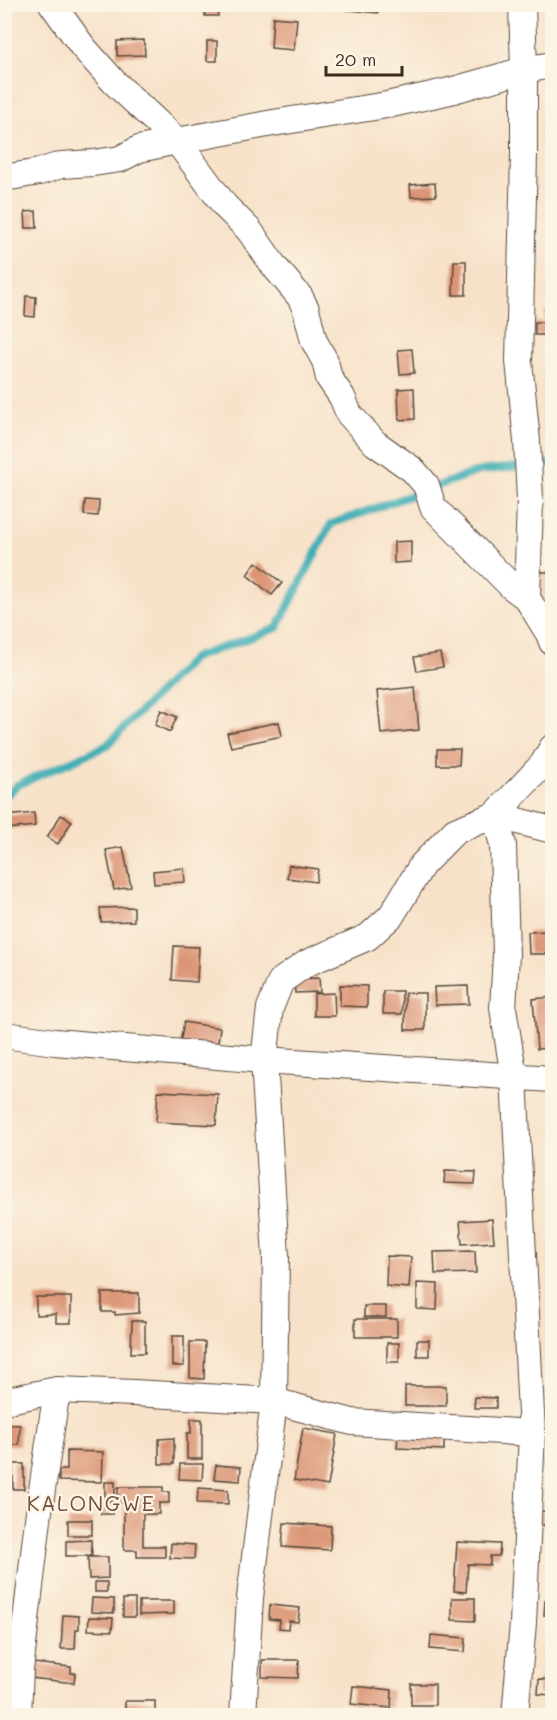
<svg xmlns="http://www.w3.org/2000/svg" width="557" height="1720" viewBox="0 0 557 1720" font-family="Mali,sans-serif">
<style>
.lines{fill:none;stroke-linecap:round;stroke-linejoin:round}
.stream{stroke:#3cadb5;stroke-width:8}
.building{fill:#db9576}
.street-casing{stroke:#574638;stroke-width:28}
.street{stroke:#fff;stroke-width:26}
.labels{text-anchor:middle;stroke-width:4.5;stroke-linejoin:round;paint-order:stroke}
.quarter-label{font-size:21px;letter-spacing:1.5px;fill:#734f3d;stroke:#fcf5e5}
</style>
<rect width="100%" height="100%" fill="#fcf5e5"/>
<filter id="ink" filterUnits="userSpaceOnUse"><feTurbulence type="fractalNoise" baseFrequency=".0167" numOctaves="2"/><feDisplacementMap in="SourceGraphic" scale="12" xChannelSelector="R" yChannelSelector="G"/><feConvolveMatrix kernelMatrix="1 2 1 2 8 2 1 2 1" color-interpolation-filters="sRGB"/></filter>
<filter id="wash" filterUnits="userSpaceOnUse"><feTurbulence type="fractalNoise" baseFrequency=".008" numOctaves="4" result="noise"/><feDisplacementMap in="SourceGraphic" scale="24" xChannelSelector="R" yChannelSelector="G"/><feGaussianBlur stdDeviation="1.35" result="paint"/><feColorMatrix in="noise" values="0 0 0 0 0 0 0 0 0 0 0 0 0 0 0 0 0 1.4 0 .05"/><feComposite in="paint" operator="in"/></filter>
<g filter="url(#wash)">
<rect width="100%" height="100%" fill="#f7e2c9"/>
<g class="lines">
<path class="stream" d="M4 798 17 785 106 746 193 658 277 628 331 524 479 471 552 463"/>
</g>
<g id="blocks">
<g class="building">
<path d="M4 4H10L11 13H4Z"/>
<path d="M205 4H219L218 16H205Z"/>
<path d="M343 4H379L378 13 342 9Z"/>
<path d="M273 17 297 19 294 50 271 48Z"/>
<path d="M144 40 145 55 117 56V41Z"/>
<rect x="207" y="41" width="10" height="20"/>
<path d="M435 183 436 196 411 197 410 185Z"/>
<path d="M36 211 37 228H26L25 212Z"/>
<path d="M454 261H466V295H453Z"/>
<path d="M26 296 36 297 35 317 25 316Z"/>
<rect x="545" y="311" width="7" height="9"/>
<rect x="535" y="322" width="17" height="13"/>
<path d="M412 349 414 373 400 374 398 350Z"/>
<path d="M414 388 415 419 399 420 398 389Z"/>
<path d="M85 500 99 501 98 516 84 515Z"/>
<path d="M411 541V562L394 563V542Z"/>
<path d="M256 562 282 583 272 595 247 575Z"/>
<rect x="539" y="572" width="13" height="29"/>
<path d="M440 653 443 667 417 671 414 657Z"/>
<path d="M415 687 419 730 381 734 377 691Z"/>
<path d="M161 710 177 717 170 732 155 725Z"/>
<path d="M279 722 282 736 231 747 227 733Z"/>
<path d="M437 749H460L459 765H437Z"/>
<path d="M34 813 35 826 7 829 6 816Z"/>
<path d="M61 815 72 821 58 844 47 837Z"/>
<path d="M123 847 131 887 114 890 106 850Z"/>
<path d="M289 865 318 869 316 882 287 878Z"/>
<path d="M184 868 185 882 154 884 153 871Z"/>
<path d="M134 907V921L101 922 100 908Z"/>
<path d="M552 931V954H529L528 932Z"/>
<path d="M174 946 199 947 197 982 172 980Z"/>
<path d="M319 978 320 992 295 993 294 979Z"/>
<path d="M340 985 367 986V1007L340 1006Z"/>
<path d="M468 986 469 1004 435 1005 434 987Z"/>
<rect x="383" y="991" width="19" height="23"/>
<path d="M334 993 335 1016H314V994Z"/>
<rect x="405" y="993" width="20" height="37"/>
<path d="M552 997V1048L537 1049 533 999Z"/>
<path d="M184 1022 220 1028 217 1049 180 1043Z"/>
<path d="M158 1091 218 1094 216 1125 156 1122Z"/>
<path d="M445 1171 476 1172 475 1184 444 1183Z"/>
<path d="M492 1219 494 1242 462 1244 460 1221Z"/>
<path d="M475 1251 476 1273 435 1274 434 1252Z"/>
<path d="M387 1256 411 1257 409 1288 386 1286Z"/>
<path d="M417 1283 438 1284 437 1310 417 1309Z"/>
<path d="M102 1293H139V1313L115 1315V1312H102Z"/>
<path d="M36 1297H71V1323H56V1314L36 1315Z"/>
<rect x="364" y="1306" width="22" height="11"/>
<rect x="355" y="1319" width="42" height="18"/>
<path d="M132 1321H145V1353H131Z"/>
<rect x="172" y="1336" width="12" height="30"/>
<rect x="417" y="1340" width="12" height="16"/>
<path d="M190 1342H205L204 1379 190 1378Z"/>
<rect x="387" y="1343" width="12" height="19"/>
<rect x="405" y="1386" width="41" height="20"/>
<path d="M475 1397 496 1398V1408H474Z"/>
<path d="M191 1419H202V1459H187V1433H191Z"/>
<path d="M4 1424 20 1425 19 1445H4Z"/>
<path d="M303 1428 337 1434 328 1486 294 1480Z"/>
<path d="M398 1433 444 1435V1450L397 1448Z"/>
<path d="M174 1438V1464H159V1439Z"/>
<path d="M67 1451 103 1452 102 1482 59 1481V1470H67Z"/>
<path d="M548 1454H552V1464H547Z"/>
<rect x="13" y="1464" width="11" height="25"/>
<path d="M180 1464H203L202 1480 179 1479Z"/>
<path d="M216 1465 241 1467 240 1481 214 1479Z"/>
<rect x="105" y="1482" width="10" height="15"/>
<path d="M118 1487H163V1492H169V1503H159V1514H143V1546H165V1557H137V1550H124V1503H118Z"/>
<path d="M198 1488 228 1490V1504L197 1503Z"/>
<rect x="101" y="1501" width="11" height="13"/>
<path d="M539 1511 552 1512V1525H539Z"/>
<rect x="68" y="1520" width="24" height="15"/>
<path d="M284 1523 331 1526 330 1550 282 1547Z"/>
<path d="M91 1540 92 1556H66V1541Z"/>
<path d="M457 1542 500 1544 499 1556H490V1565L468 1564 466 1592 454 1591Z"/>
<path d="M171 1543 195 1545 194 1559 170 1558Z"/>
<path d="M88 1557H108V1578L89 1579Z"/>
<rect x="95" y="1582" width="12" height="10"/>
<path d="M92 1598 114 1599V1613L91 1612Z"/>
<path d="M452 1598H475V1621L452 1620Z"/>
<rect x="123" y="1599" width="12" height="18"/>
<path d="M545 1600H552V1616L544 1615Z"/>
<path d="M139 1601H174V1614L139 1615Z"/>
<path d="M270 1605 300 1608 298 1622 289 1621 288 1629 279 1628 280 1620 269 1619Z"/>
<path d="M63 1615 79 1616V1629H76L75 1649H61Z"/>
<path d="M89 1617 113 1618 112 1631 88 1630Z"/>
<path d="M431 1635 466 1638 465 1652 430 1649Z"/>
<path d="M262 1660H299L298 1678 262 1677Z"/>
<path d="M33 1663 71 1667V1673H75L74 1683 31 1678Z"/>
<path d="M539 1679 552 1680V1695L538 1694Z"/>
<rect x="411" y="1684" width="24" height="21"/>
<path d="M353 1686 392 1690 391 1708 351 1704Z"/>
<rect x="125" y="1701" width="30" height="14"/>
</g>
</g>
</g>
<g filter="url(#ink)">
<use href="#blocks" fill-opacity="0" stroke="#574638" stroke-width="1.5"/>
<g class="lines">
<defs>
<g id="street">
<path d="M52 4 83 47 114 82 177 141 225 206 249 230 274 266 300 297 306 309 314 341 325 361 329 378 342 397 349 414 375 443 413 470 426 485 433 507 512 587 527 598"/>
<path d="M522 4 524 70V155L519 361 527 441 530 499 527 598 549 634 552 642"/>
<path d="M4 178 39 172 61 165 93 163 120 159 139 149 177 141 273 123 387 105 450 91 524 70 552 65"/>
<path d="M495 815 503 845 506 955 503 1008 514 1077 532 1433 523 1623 515 1716"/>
<path d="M495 815 552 830"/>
<path d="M4 1035 55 1042 264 1060 552 1079"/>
<path d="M4 1401 57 1390 134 1393 274 1401 352 1422 532 1433"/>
<path d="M18 1716 20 1670 40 1503 57 1390"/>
<path d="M243 1716 250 1598 274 1401 276 1257 264 1060 270 1008 281 981 307 963 368 937 391 916 422 865 455 831 495 815 543 764 552 748"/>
</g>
</defs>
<use href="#street" class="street-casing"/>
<use href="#street" class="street"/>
</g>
</g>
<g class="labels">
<g class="quarter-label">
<text x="91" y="1511">KALONGWE</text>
</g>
</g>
<rect width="557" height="1720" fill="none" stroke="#fcf5e5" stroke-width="24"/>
<path d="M326 66v9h76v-9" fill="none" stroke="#3b2a1e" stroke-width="3"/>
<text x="335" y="66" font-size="18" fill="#3b2a1e" stroke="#fcf5e5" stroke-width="4.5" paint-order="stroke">20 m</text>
</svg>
